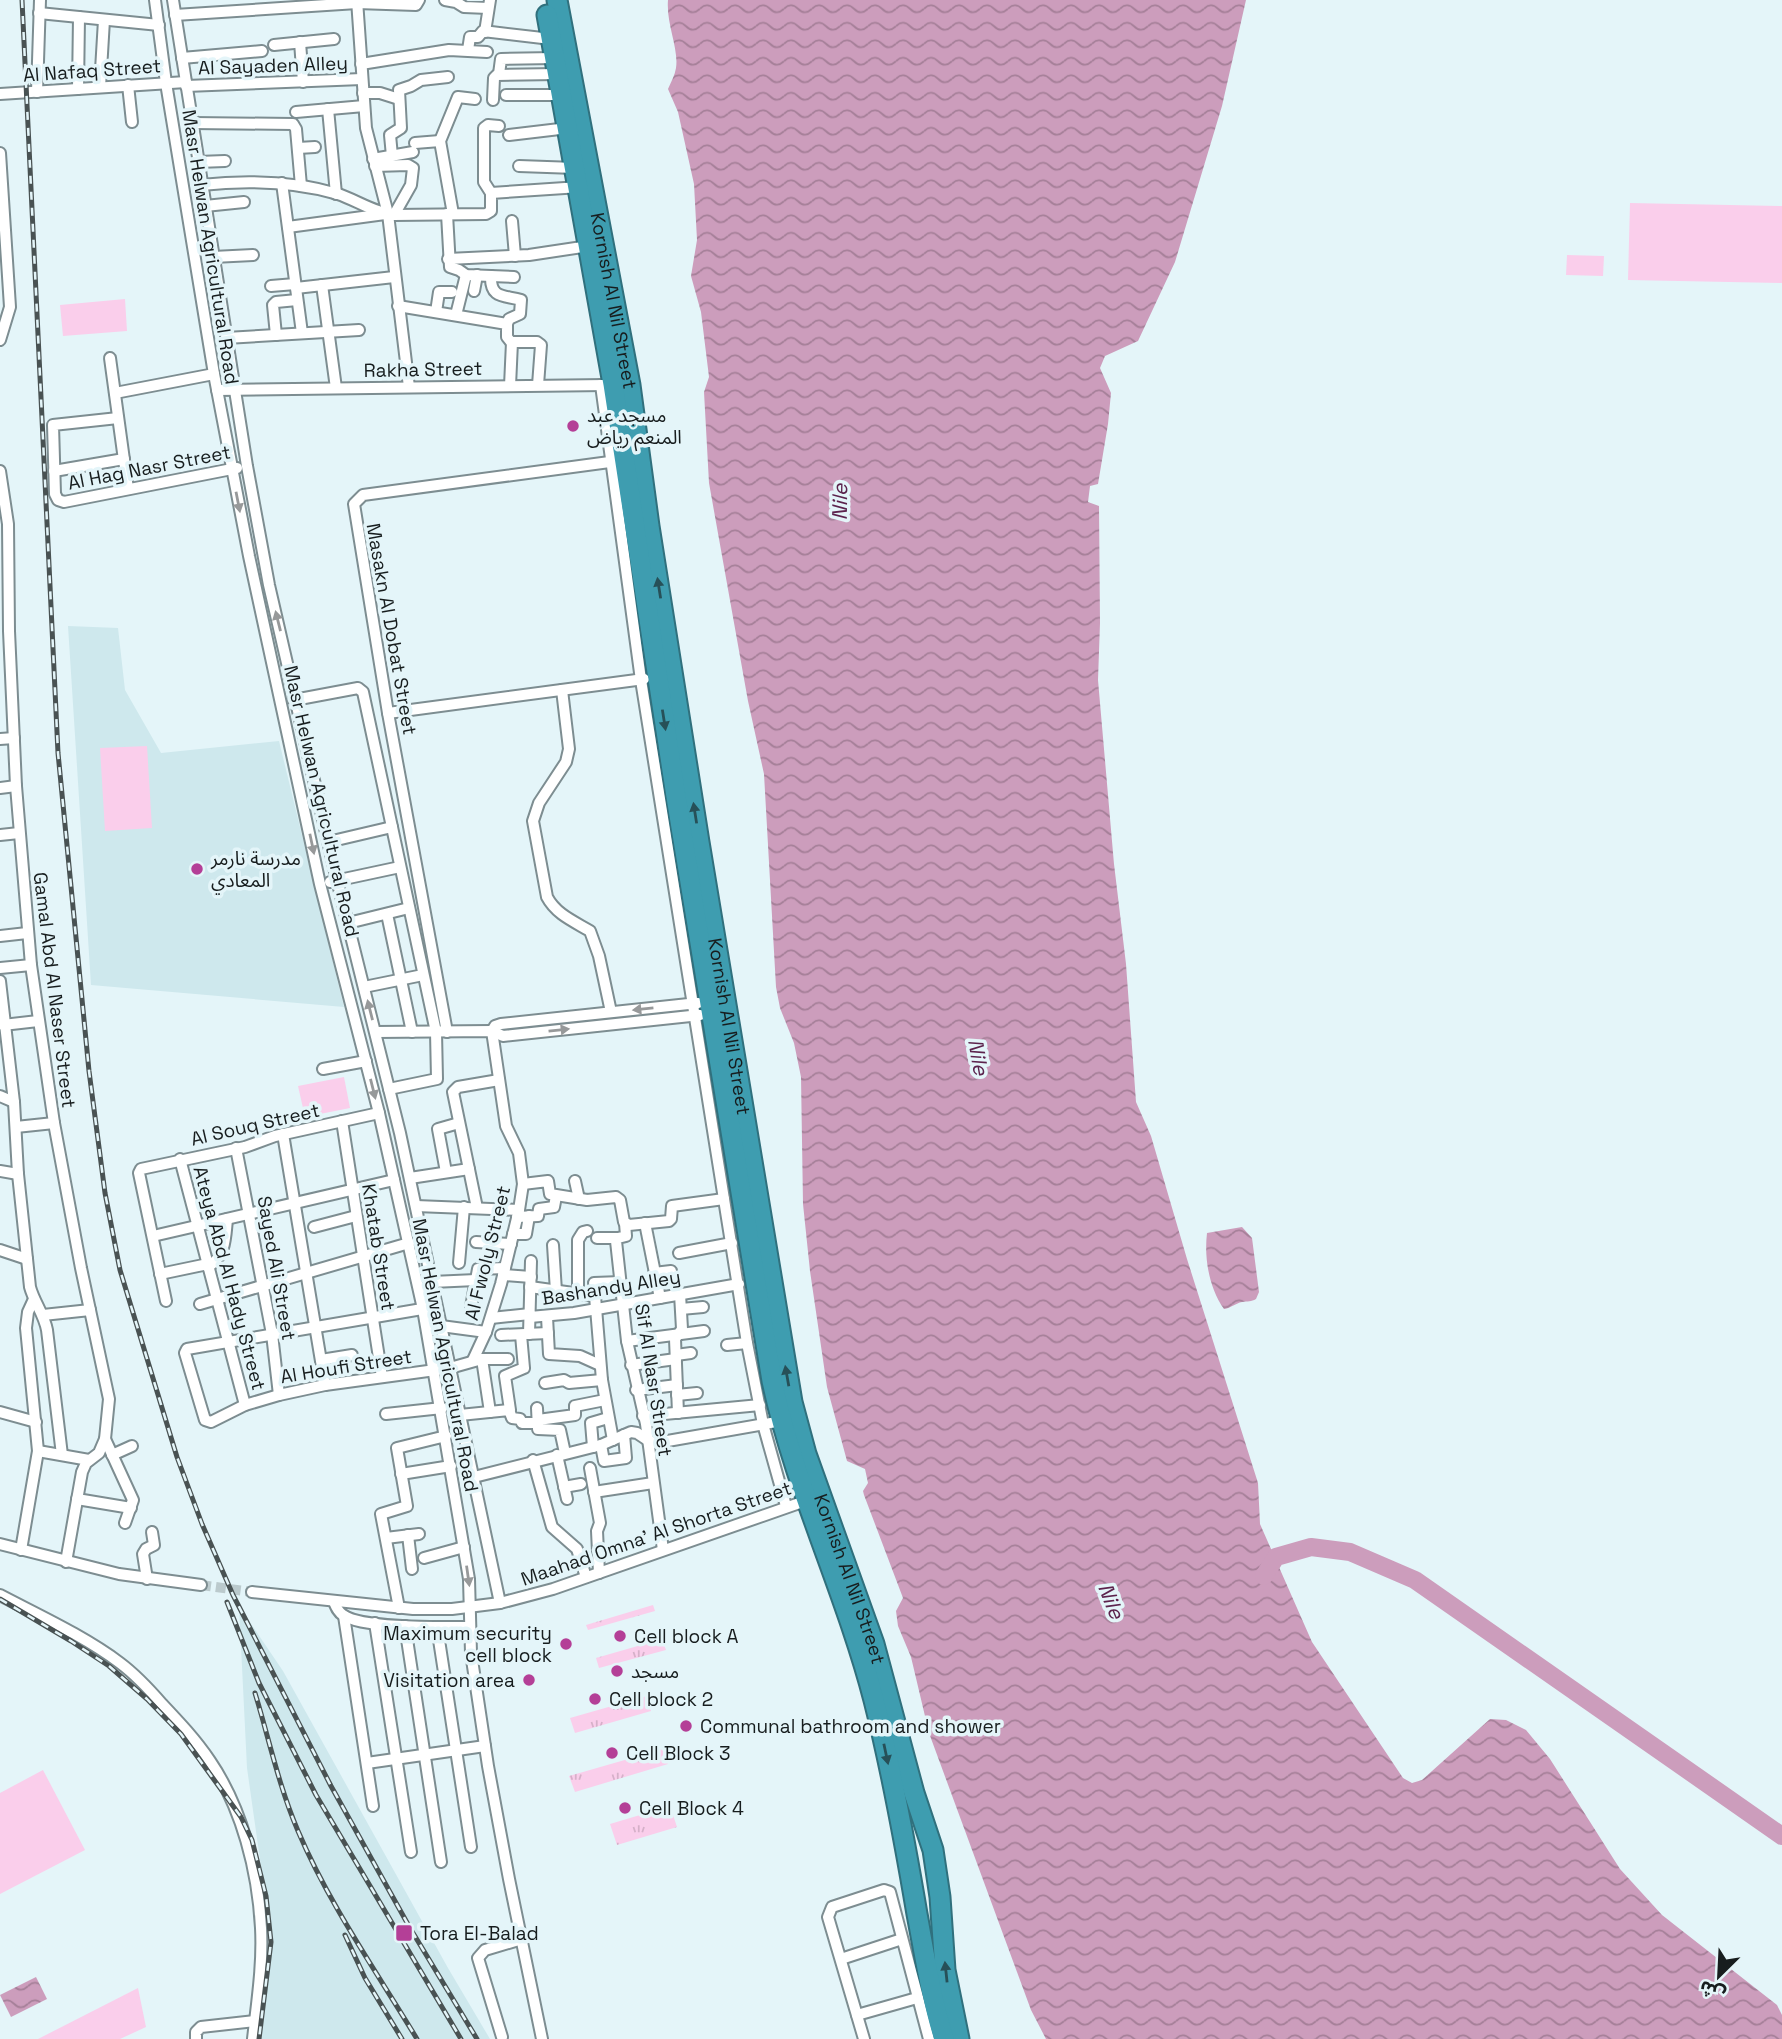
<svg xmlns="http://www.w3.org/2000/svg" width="1782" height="2039" viewBox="0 0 1782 2039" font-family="'Space Grotesk','Noto Sans Arabic',sans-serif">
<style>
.built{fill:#cee8ed}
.park{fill:url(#park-tufts)}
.pitch{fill:#faceeb}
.water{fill:url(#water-waves)}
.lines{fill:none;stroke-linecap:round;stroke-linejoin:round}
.river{stroke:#cc9dbc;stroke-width:18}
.street-tunnel{stroke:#bbcacd;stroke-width:10;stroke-dasharray:10 5;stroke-linecap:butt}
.street-casing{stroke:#7d8d91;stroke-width:14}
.highway-casing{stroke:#30707d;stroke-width:23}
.street{stroke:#fff;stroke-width:10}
.highway{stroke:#3e9db0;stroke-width:19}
.rail-casing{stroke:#495253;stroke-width:5}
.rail{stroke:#e4f5f9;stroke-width:2.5;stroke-dasharray:8;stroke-linecap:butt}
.oneway{fill:#97999a}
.oneway2{fill:#275058}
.poi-dot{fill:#b43f97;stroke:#e4f5f9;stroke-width:2.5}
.labels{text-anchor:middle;stroke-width:7;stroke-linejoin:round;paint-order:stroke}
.street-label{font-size:19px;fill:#171d1e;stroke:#e4f5f9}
.poi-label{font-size:19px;fill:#171d1e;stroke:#e4f5f9;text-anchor:start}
.water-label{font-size:21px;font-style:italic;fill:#5c234d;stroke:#e4f5f9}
</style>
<defs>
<pattern id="park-tufts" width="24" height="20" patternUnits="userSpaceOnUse" patternTransform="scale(1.75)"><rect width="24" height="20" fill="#faceeb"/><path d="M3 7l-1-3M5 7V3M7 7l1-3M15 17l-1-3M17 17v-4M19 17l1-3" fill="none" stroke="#d6b0c9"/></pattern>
<pattern id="water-waves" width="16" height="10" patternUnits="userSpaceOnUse" patternTransform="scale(1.75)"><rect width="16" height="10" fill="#cc9dbc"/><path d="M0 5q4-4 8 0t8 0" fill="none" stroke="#a57f98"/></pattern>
</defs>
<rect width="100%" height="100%" fill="#e4f5f9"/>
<g class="built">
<path d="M68 626 118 628 125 690 161 753 279 741 344 1007 91 985Z"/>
<path d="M239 1606 283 1671 448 1968 490 2039H258L271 1937 247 1768Z"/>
</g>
<g class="park">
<path d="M653 1605 655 1611 588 1630 586 1625Z"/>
<path d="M662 1639 666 1650 599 1668 596 1658Z"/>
<path d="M647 1696 651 1711 575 1733 570 1718Z"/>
<path d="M663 1749 668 1764 575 1792 569 1776Z"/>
<path d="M670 1806 677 1827 617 1845 610 1824Z"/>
</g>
<g class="pitch">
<path d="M1630 203 1782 206V283L1628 280Z"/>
<path d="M1567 255 1604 256 1603 276 1566 275Z"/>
<path d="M125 299 127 331 63 336 60 305Z"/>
<path d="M147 746 152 828 105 831 100 748Z"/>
<path d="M344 1077 350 1108 305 1117 298 1086Z"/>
<path d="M43 1770 85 1850 0 1894V1793Z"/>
<path d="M138 1988 146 2027 120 2039H38Z"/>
</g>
<g class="water">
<path d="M668 0H1246L1222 106 1175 262 1138 341 1105 356 1100 368 1111 393 1108 424 1098 484 1090 486 1088 502 1099 506 1100 623 1098 680 1114 864 1126 964 1136 1102 1151 1136 1187 1259 1258 1483 1260 1524 1312 1642 1403 1778 1412 1783 1422 1780 1490 1719 1506 1720 1526 1730 1550 1759 1620 1869 1662 1915 1777 2005 1782 2015V2039H1046L1031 2010 929 1733 911 1657 898 1626 896 1611 903 1598 864 1495 863 1491 868 1483 865 1469 847 1461 827 1387 810 1271 803 1204 801 1077 794 1043 780 1008 776 987 764 774 748 701 709 483 704 392 709 377 701 312 691 276 697 240 694 184 678 112 668 89C671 82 675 75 676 68 679 48 666 24 668 0Z"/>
<path d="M1242 1227 1252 1238 1259 1292 1256 1299C1251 1302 1248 1301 1242 1302 1236 1303 1231 1308 1224 1309 1209 1288 1204 1258 1207 1233Z"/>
<path d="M36 1977 47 1999 11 2017 0 1995Z"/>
</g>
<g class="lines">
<path class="river" d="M1264 1576 1276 1557 1311 1547 1350 1552 1415 1580 1782 1836"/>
<path class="street-tunnel" d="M201 1585 252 1592"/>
<defs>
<g id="street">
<path d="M155 0 166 83 214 374 249 556 320 884 379 1113 423 1309 469 1579 471 1653 488 1766 509 1879 542 2039"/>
<path d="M173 0 247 466 269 585 337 880 400 1133 500 1603"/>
<path d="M357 0 366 128 388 214 409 387"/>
<path d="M445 0 456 2 464 7 488 8"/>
<path d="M39 13 159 25"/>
<path d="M175 15 357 3 416 5 419 0"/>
<path d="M485 32 490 0"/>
<path d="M300 42 303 82"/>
<path d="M274 45 334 39"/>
<path d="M468 50 470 37H478L483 31 551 39"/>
<path d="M182 58 262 51"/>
<path d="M361 64 449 50 487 52"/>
<path d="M499 74 501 59 555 58"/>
<path d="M128 85 132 122"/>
<path d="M186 86 362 79"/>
<path d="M100 87 104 20"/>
<path d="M78 89 79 17"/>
<path d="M37 92 40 0"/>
<path d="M363 93H380L399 99"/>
<path d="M0 94 186 82"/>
<path d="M506 95H561"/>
<path d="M493 100 494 78 497 75 557 74"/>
<path d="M328 109 336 194"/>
<path d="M296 112 364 106"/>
<path d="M192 123 293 124 296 129 301 186"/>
<path d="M509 135 568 128"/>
<path d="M415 143 440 141"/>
<path d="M298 148 315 147"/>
<path d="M0 153 10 307 0 340"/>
<path d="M392 156 390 135 401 128 399 90 411 86 421 80 448 77"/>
<path d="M373 159 413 152"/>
<path d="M198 162 225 161"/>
<path d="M375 166 408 165 413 168 411 185 394 215"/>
<path d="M519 166 575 168"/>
<path d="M282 183 302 333"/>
<path d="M201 185C247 180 293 181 338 194 356 200 375 213 394 215L486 214 491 211V193L580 187"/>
<path d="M491 193 484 182V128L488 125 499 126"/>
<path d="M205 206 244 202"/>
<path d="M447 214 450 267 459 270 466 275 514 277"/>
<path d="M453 214 440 141 458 97 475 99"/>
<path d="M512 221 515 256"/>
<path d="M288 227 385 214"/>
<path d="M213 257 253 255"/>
<path d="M448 259 529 255 589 246"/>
<path d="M491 276C490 300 506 295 521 300L520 314 509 319 507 324"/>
<path d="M322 285 336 388"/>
<path d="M271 286 295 284"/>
<path d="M296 288 394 277"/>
<path d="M474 291 477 275"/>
<path d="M398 306 507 324V337L511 342H537L541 345 538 385"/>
<path d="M436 312 439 292H452"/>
<path d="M456 315 466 275"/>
<path d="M276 335 273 305 276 302 297 300"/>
<path d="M226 338 359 330"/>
<path d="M110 358 128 489"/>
<path d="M601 385 641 680 747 1343 763 1424 786 1506"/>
<path d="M510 386 512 342"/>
<path d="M217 390 606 385"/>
<path d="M115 393 214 374"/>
<path d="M118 418 53 425 55 494 58 500 64 502 237 468"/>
<path d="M0 471 8 524 9 631 16 786 31 965 54 1123 81 1268 109 1399 105 1439 99 1453 86 1463 82 1472 66 1562"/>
<path d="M54 471 124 459"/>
<path d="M562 690 569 749 566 762 539 803 533 821 547 897C556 914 573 921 590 931L599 956 611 1012"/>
<path d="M294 700 358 688 363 692 436 1032 437 1079 389 1089"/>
<path d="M388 713 644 679"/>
<path d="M0 739 14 738"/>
<path d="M0 788 16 786"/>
<path d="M0 835 19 833"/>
<path d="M328 842 392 827"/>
<path d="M330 882 400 867"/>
<path d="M387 914 412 1032"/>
<path d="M348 923 409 908"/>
<path d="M0 936 27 933"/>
<path d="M0 968 31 965"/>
<path d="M0 981 14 1102 18 1174 30 1287C34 1302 44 1314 47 1330L62 1455"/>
<path d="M364 987 423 975"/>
<path d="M3 1025 38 1021"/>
<path d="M492 1031 495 1026 501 1024 698 1003"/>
<path d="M376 1032 492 1031 503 1036 700 1015"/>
<path d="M447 1032 388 713 354 504 363 495 617 461"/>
<path d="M323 1069 366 1061"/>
<path d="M0 1096 14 1102"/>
<path d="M342 1121 382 1377"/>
<path d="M16 1127 54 1123"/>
<path d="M283 1134 325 1385"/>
<path d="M236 1148 272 1334 279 1395"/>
<path d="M180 1159 245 1405"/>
<path d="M0 1171 18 1174"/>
<path d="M446 1172 438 1129 459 1123"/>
<path d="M410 1178 469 1169"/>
<path d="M575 1181 579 1199"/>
<path d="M523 1184 548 1181 550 1194 587 1200 616 1197 620 1200 624 1222 629 1225 669 1221 671 1219 672 1206 724 1199"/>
<path d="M416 1206 519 1210"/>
<path d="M477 1208 453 1092 458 1087 499 1080"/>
<path d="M517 1217 538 1216 539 1209 554 1207 556 1196"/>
<path d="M625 1223 626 1236 618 1238 616 1241 627 1341 646 1424 663 1550"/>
<path d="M645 1223 660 1298"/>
<path d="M314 1227 356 1216"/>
<path d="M513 1234H526L529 1216"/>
<path d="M153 1236 394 1180"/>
<path d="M597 1238H618"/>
<path d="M476 1242 511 1244"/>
<path d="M553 1245 556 1291"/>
<path d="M0 1250 27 1259"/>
<path d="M679 1253 732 1243"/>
<path d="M459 1263 464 1207"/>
<path d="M208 1267C226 1255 225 1239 227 1219"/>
<path d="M654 1273 671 1271"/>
<path d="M160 1274 208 1264"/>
<path d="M503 1275 531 1277"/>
<path d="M432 1282 476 1280"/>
<path d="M594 1283 621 1282"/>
<path d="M530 1287 595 1296 602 1380 613 1440"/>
<path d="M578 1293V1240L583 1232 587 1231"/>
<path d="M166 1301 139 1173 141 1169 245 1147 275 1136 379 1113"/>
<path d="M200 1304 409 1243"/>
<path d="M471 1307 478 1269 505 1268"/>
<path d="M428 1308 187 1349 185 1353 205 1420 211 1422 245 1405 279 1395 325 1385 450 1368 482 1359H508"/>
<path d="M681 1309 703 1307"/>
<path d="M43 1315 90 1310"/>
<path d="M530 1317 574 1313 739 1284"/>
<path d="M547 1317 549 1354 580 1356 600 1365"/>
<path d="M491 1318 530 1314"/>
<path d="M441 1326 486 1332"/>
<path d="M529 1334 531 1261"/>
<path d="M501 1335 548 1333"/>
<path d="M627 1341 704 1331"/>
<path d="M727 1345 747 1343"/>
<path d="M676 1355 691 1353"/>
<path d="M482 1359 490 1412"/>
<path d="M321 1360 352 1355"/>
<path d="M473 1360 486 1332 501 1284 519 1210 523 1184 519 1153 506 1126 492 1031"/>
<path d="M631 1365 676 1359"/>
<path d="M545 1383 564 1380 569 1383 602 1380"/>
<path d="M636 1390 677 1385"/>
<path d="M677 1395 697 1393"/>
<path d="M537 1408 538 1429 560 1430 565 1453"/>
<path d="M510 1410 505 1376 524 1368 521 1335"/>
<path d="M0 1412 36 1422"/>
<path d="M678 1413 675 1339 682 1329 680 1294"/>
<path d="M386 1414 442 1408"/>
<path d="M460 1415 509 1410 512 1418 520 1419 522 1423H538"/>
<path d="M643 1416 760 1405"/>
<path d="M538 1420 575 1415V1406L605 1400"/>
<path d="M105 1439 133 1500 125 1523"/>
<path d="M601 1445 604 1461 626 1458 624 1435"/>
<path d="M593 1447 591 1423 608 1418"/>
<path d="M38 1451 89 1460"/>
<path d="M112 1455 132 1446"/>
<path d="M557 1455 567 1499"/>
<path d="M533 1460 552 1527 577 1549 586 1577"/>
<path d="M590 1468 600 1523 597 1531 599 1573"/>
<path d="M401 1474 451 1466"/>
<path d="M474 1477 601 1445 631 1432 637 1433 649 1441 656 1443 782 1421"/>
<path d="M564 1487 581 1484"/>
<path d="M594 1492 653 1483"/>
<path d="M77 1499 131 1508"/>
<path d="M408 1535 412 1569"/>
<path d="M386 1538 419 1534"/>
<path d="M0 1544 119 1574 201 1585"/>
<path d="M21 1550 38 1451 26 1328 28 1312 34 1299"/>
<path d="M424 1558 464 1547"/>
<path d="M147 1579 143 1554 146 1549 154 1545 152 1532"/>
<path d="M252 1592 413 1609H452L500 1603 553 1589 811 1499"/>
<path d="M0 1595C40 1616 84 1636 120 1663 136 1675 149 1689 162 1704 179 1722 196 1740 210 1761 242 1808 258 1871 261 1928 263 1965 257 2002 253 2039"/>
<path d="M334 1602C336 1607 338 1612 343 1615 363 1629 443 1627 470 1627"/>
<path d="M399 1608 381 1514 407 1506 397 1448 446 1436"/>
<path d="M344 1616 373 1806"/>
<path d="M375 1623 411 1852"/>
<path d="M405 1626 441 1862"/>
<path d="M437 1627 471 1847"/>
<path d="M367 1763 485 1746"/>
<path d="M841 1959 902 1939"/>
<path d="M857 2015 917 1998"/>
<path d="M502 2037 478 1958 485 1950 522 1939"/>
<path d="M196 2039V2032L201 2027 255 2021"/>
<path d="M864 2039 828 1917 832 1907 884 1890 890 1892 929 2039"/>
</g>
<g id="highway">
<path id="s1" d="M557 0 630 385 649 526 699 842 792 1402 806 1454 874 1644 914 1793 933 1850 940 1897 945 1970 959 2039"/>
<path d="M547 15 613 384 677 803 772 1381C796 1491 846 1592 874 1700 892 1771 905 1843 917 1914 925 1956 931 1998 944 2039"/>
</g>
</defs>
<use href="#street" class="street-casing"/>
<use href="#highway" class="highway-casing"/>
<use href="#street" class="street"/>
<use href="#highway" class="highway"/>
<defs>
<g id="rail">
<path d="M22 0 58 753 89 1071 105 1193 120 1270 177 1457 202 1524 233 1595 331 1786 410 1928 477 2039"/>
<path d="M0 1599 71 1641 109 1666 147 1699 181 1734 241 1817 252 1840 266 1896 271 1942 259 2039"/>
<path d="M227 1602 259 1683 316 1795 461 2039"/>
<path d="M255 1693C269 1739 279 1787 298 1831 329 1904 376 1971 417 2039"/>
<path d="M345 1935 365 1978 402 2039"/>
</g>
</defs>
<use href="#rail" class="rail-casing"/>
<use href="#rail" class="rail"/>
</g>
<defs><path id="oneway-solid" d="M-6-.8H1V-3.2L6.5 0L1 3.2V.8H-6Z" transform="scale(1.75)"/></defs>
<g class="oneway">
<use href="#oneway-solid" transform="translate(238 502) rotate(79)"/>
<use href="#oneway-solid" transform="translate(278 621) rotate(-104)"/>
<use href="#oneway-solid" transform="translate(312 844) rotate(78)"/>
<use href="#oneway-solid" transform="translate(643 1009) rotate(174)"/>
<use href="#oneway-solid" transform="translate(370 1010) rotate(-104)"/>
<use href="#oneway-solid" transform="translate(559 1030) rotate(-6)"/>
<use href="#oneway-solid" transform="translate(373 1089) rotate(76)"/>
<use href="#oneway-solid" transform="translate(468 1576) rotate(82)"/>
</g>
<g class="oneway2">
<use href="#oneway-solid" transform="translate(659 588) rotate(-99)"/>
<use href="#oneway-solid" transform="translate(664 720) rotate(81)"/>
<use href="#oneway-solid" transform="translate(695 813) rotate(-99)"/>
<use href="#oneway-solid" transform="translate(787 1376) rotate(-100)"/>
<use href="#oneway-solid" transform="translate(886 1754) rotate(78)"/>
<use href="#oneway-solid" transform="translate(946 1972) rotate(-96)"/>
</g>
<g class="poi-dot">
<circle cx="573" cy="426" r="7"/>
<circle cx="197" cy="869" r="7"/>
<circle cx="620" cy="1636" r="7"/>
<circle cx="566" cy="1644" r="7"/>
<circle cx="617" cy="1671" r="7"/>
<circle cx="529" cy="1680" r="7"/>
<circle cx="595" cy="1699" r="7"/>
<circle cx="686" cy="1726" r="7"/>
<circle cx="612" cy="1753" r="7"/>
<circle cx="625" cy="1808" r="7"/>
<rect x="395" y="1924" width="18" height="18" rx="3.5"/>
</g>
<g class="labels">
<g class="street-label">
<text transform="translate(273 65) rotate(-2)" y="7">Al Sayaden Alley</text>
<text transform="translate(92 70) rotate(-4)" y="7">Al Nafaq Street</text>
<text transform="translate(211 247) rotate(81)" y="7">Masr Helwan Agricultural Road</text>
<text dy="7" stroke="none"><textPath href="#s1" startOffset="306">Kornish Al Nil Street</textPath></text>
<text transform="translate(423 369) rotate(-1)" y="7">Rakha Street</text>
<text transform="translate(149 467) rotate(-11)" y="7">Al Hag Nasr Street</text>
<text transform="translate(392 629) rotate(80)" y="7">Masakn Al Dobat Street</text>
<text transform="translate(322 801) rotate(77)" y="7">Masr Helwan Agricultural Road</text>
<text transform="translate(55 990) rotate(83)" y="7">Gamal Abd Al Naser Street</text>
<text dy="7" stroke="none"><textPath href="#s1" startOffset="1041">Kornish Al Nil Street</textPath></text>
<text transform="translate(255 1124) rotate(-13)" y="7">Al Souq Street</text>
<text transform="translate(379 1247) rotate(81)" y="7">Khatab Street</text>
<text transform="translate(487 1253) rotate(-76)" y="7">Al Fwoly Street</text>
<text transform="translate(277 1268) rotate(80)" y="7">Sayed Ali Street</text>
<text transform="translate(230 1278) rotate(75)" y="7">Ateya Abd Al Hady Street</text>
<text transform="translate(611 1287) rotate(-9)" y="7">Bashandy Alley</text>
<text transform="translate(446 1355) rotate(79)" y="7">Masr Helwan Agricultural Road</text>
<text transform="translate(346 1366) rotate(-9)" y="7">Al Houfi Street</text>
<text transform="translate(654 1380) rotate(81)" y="7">Sif Al Nasr Street</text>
<text transform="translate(656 1533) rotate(-19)" y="7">Maahad Omna' Al Shorta Street</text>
<text dy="7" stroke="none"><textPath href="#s1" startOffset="1608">Kornish Al Nil Street</textPath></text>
</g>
<g class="poi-label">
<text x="587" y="422">مسجد عبد<tspan x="587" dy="22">المنعم رياض</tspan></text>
<text x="211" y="865">مدرسة نارمر<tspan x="211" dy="22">المعادي</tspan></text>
<text x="552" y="1640" text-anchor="end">Maximum security<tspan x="552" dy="22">cell block</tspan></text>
<text x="634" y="1643">Cell block A</text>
<text x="631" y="1678">مسجد</text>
<text x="515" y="1687" text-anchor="end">Visitation area</text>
<text x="609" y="1706">Cell block 2</text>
<text x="700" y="1733">Communal bathroom and shower</text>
<text x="626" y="1760">Cell Block 3</text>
<text x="639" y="1815">Cell Block 4</text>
<text x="420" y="1940">Tora El-Balad</text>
</g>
<g class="water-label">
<text transform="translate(840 502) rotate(-89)" y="7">Nile</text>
<text transform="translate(978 1057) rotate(80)" y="7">Nile</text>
<text transform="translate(1111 1601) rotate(68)" y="7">Nile</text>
</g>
</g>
<g transform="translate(1719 1976) rotate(204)" stroke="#e4f5f9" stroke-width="5" paint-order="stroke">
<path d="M0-5L12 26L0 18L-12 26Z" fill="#171d1e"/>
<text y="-10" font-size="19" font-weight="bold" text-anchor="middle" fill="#171d1e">ش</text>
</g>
</svg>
